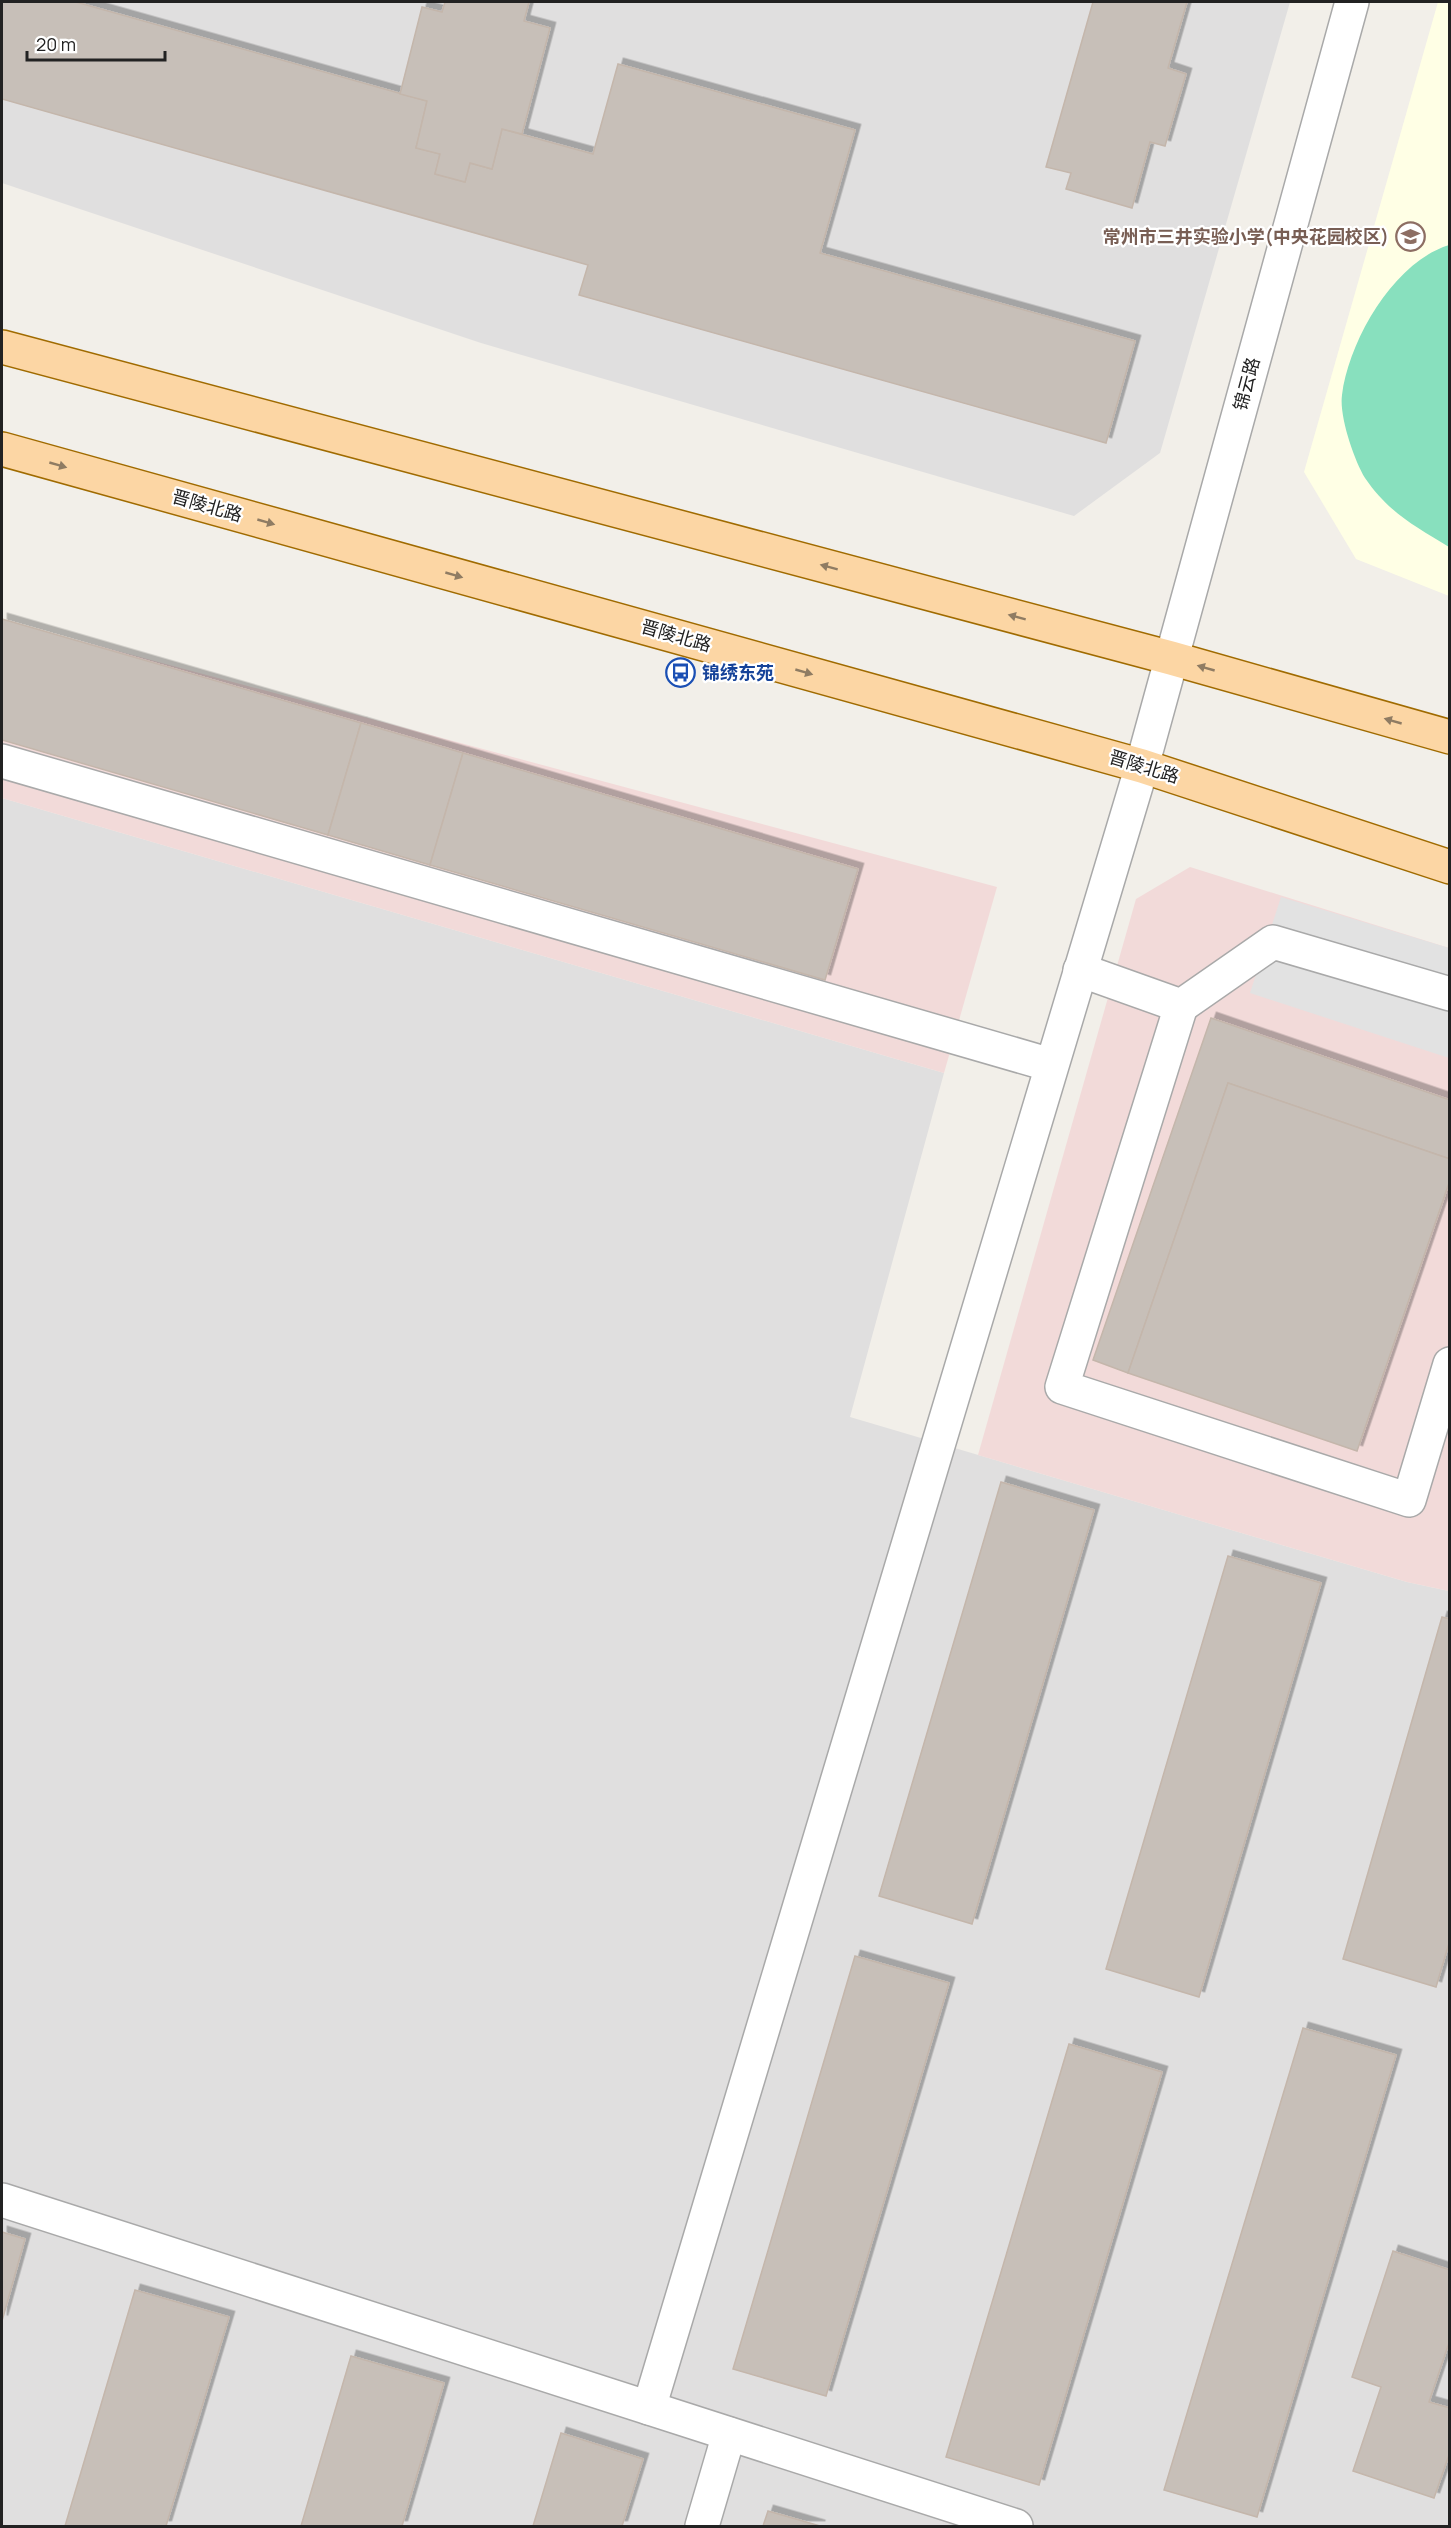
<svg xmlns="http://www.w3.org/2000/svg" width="1451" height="2528" viewBox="0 0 1451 2528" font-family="Manrope,'Noto Sans SC',sans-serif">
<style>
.residential{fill:#e0dfdf}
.commercial{fill:#f2dad9}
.education{fill:#ffffe5}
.pitch{fill:#88e0be}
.parking{fill:#e2e2e2}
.building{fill:#c7bfb8;stroke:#c4b6ab;stroke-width:1.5;filter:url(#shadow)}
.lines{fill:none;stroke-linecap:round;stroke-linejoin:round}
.minor-casing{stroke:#a9a9a9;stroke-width:36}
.major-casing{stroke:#a06b00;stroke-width:36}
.minor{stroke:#fff;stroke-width:33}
.major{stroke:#fcd6a4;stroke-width:33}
.oneway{fill:#8f7c63}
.labels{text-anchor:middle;stroke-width:4.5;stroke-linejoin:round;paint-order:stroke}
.education-label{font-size:18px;font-weight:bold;fill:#785e54;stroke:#fff;text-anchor:end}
.street-label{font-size:18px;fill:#222;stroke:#fff}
.transit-label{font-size:18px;font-weight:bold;fill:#164399;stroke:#fff;text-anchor:start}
</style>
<defs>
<filter id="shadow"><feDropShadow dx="5.5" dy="-5.5" stdDeviation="0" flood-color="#0004"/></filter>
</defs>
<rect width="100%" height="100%" fill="#f2efe9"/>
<g class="residential">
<path d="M2 2H1290L1160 453 1074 516 481 343 2 183Z"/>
<path d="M2 798 944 1073 850 1417 1407 1582 1449 1591V2526H2Z"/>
</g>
<g class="commercial">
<path d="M2 620 997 887 944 1073 2 798Z"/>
<path d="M1190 867 1449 948V1591L1407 1582 978 1455 1136 899Z"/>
</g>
<path class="education" d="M1438 2H1449V596L1356 559 1304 472Z"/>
<path class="pitch" d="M1449 245H1450L1449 547C1415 526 1389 513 1365 478 1354 460 1339 416 1342 395 1349 340 1394 262 1449 245Z"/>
<path class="parking" d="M1281 897 1449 948V1058L1250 993Z"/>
<g class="building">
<path d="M2 2H76L427 101 416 148 440 154 435 174 465 182 470 163 492 169 502 129 593 154 618 64 855 130 820 253 1135 341 1106 443 579 295 588 265 2 99Z"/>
<path d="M445 2H529L524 21 550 28 522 134 502 129 492 169 470 163 465 182 435 174 440 154 416 148 427 101 400 94 422 7 442 12Z"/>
<path d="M1093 2H1187L1168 68 1186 74 1165 146 1150 142 1132 208 1066 189 1071 173 1046 167Z"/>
<path d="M2 619 361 723 328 835 2 740Z"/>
<path d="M361 723 463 753 430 865 328 835Z"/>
<path d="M463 753 858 869 825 980 430 865Z"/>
<path d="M1211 1018 1450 1100V1159L1228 1083 1128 1373 1093 1360Z"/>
<path d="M1228 1083 1450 1159V1180L1357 1451 1128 1373Z"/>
<path d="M1001 1482 1094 1510 972 1924 879 1896Z"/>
<path d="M1228 1556 1321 1583 1199 1997 1106 1969Z"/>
<path d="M1442 1617 1450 1619V1940L1436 1987 1343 1959Z"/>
<path d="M855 1956 949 1983 826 2396 733 2369Z"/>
<path d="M1303 2028 1396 2055 1257 2517 1164 2490Z"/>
<path d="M1069 2044 1162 2072 1039 2485 946 2457Z"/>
<path d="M2 2232 25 2239 2 2321Z"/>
<path d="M1393 2251 1450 2270V2340L1429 2402 1450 2408V2452L1434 2498 1353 2471 1381 2387 1352 2377Z"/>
<path d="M135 2290 229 2317 166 2526H65Z"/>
<path d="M351 2356 444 2383 402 2526H301Z"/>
<path d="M561 2433 643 2459 622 2526H533Z"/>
<path d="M768 2511 820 2526H763Z"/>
</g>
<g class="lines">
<defs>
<g id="minor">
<path d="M2 761 1051 1065"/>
<path d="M1080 970 1181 1006 1273 942 1450 994"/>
<path d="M1181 1006 1062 1387 1409 1500 1450 1364"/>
<path d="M2 2200 1016 2526"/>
<path d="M649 2408 1142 766 1352 2"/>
<path d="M702 2526 729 2434"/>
</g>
<g id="major">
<path d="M2 347 1171 658 1450 737"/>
<path d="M2 449 1142 766 1450 867"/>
</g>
</defs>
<use href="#minor" class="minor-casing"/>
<use href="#major" class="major-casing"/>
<use href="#minor" class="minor"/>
<use href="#major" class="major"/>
</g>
<defs><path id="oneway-solid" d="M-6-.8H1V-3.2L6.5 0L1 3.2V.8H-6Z" transform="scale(1.5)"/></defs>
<g class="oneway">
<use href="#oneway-solid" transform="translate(58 465) rotate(16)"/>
<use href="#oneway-solid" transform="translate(266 522) rotate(16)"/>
<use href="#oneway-solid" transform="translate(829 567) rotate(-165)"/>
<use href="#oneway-solid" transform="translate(454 575) rotate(16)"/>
<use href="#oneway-solid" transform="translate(1017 617) rotate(-165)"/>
<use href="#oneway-solid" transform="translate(1206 668) rotate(-164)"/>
<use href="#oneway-solid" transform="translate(804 672) rotate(16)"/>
<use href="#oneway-solid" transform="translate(1393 721) rotate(-164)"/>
</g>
<defs>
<symbol id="school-ring" viewBox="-11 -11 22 22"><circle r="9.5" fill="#fff" stroke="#8d6e63" stroke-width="1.5"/><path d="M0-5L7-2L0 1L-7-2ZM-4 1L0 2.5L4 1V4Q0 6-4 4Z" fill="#8d6e63"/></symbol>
<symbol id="bus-ring" viewBox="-11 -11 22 22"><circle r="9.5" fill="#fff" stroke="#1a4fb4" stroke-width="1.5"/><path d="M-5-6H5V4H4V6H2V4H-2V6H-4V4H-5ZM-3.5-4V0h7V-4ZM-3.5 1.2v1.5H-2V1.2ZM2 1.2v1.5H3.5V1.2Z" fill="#1a4fb4"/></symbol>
</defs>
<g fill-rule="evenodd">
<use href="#school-ring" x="1394" y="220" width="33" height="33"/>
<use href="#bus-ring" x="664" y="656" width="33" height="33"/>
</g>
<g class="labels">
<g class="education-label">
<text x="1389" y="243">常州市三井实验小学(中央花园校区)</text>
</g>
<g class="street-label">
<text transform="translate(1247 384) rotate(-75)" y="6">锦云路</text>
<text transform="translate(207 506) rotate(16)" y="6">晋陵北路</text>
<text transform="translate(676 636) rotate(16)" y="6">晋陵北路</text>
<text transform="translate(1144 767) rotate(17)" y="6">晋陵北路</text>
</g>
<g class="transit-label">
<text x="702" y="679">锦绣东苑</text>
</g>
</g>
<rect width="1451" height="2528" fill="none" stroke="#222222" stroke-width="6"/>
<path d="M27 51v9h138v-9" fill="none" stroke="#222222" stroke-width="3"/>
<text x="36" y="51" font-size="18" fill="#222222" stroke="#ffffff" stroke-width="4.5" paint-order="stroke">20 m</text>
</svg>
